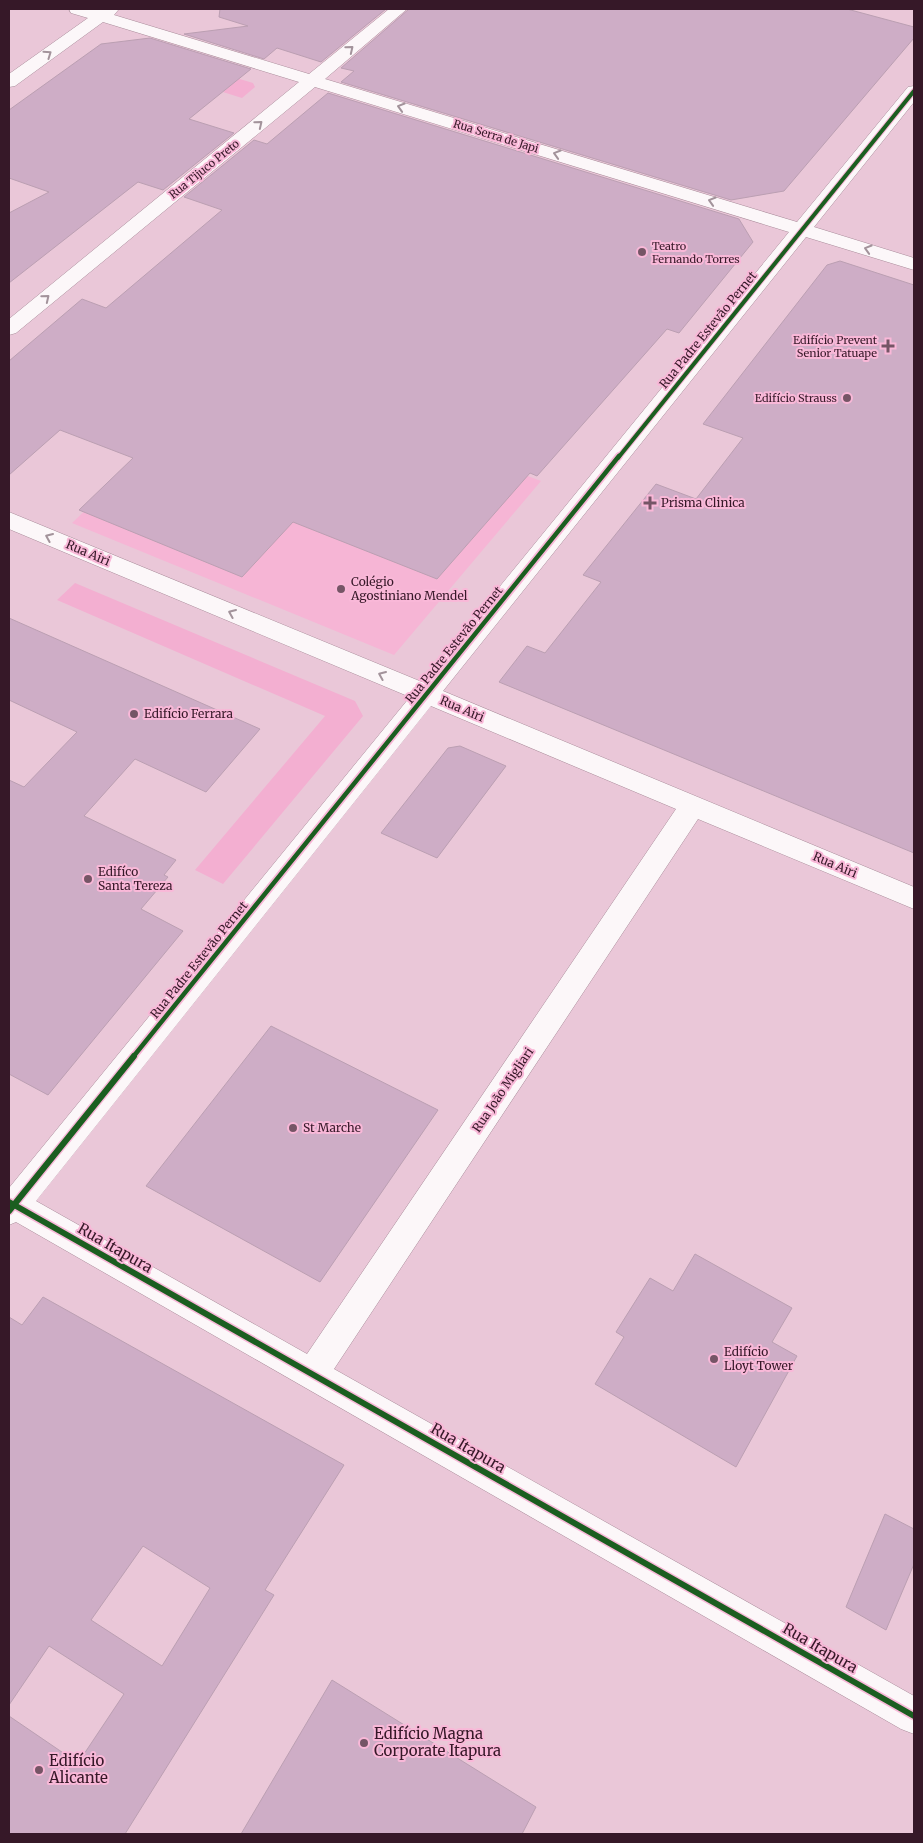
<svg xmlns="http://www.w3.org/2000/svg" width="923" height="1843" viewBox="0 0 923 1843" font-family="Merriweather,serif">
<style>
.built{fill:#f6b5d5}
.green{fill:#f3afd1}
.building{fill:#ceadc6;stroke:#bb9fb2;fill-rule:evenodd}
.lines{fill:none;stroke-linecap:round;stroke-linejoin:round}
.minor-casing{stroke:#a98c9a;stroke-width:1}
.minor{fill:#fcf7f9;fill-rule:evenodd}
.cycleway-far2-casing{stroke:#f9b8d8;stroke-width:6}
.cycleway-far1-casing{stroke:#f9b8d8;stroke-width:8}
.cycleway-casing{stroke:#f9b8d8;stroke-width:9}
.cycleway-far2{stroke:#1b5e20;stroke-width:4}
.cycleway-far1{stroke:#1b5e20;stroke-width:4.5}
.cycleway{stroke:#1b5e20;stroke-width:6}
.oneway{stroke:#a3939b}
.poi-dot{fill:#755566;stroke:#f9b8d8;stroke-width:2}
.labels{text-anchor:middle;stroke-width:4;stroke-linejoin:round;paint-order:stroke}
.far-street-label{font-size:11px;fill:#361828;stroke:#f9b8d8}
.far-poi-label{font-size:11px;fill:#361828;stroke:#f9b8d8;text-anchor:end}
.street-label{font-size:12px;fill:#361828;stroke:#f9b8d8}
.poi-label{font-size:12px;fill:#361828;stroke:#f9b8d8;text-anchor:start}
.near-street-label{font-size:15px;fill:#361828;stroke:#f9b8d8}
.near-poi-label{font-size:15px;fill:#361828;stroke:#f9b8d8;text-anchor:start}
</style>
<rect width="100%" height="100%" fill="#eac7d8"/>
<path class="built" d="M200 401 455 449 541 481 394 655 72 523Z"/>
<g class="green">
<path d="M233 77 253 83 255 87 242 98 223 92 231 85Z"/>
<path d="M75 583 355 701 363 716 223 884 195 870 325 716 57 600Z"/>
</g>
<g class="building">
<path d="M220 9H386L321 62 277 48 264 59 184 34 248 26 219 17Z"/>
<path d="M409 9H847L914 27V38L784 191 731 200 341 82 354 71 341 68Z"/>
<path d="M150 38 251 69 189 119 234 133 163 190 138 182 9 283V213L49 192 9 178V110L101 44Z"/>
<path d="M328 93 739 219 753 242 679 333 667 329 537 476 530 473 437 579 293 522 242 577 79 510 133 458 60 430 9 475V361L82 299 106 308 222 210 184 197 254 140 267 144Z"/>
<path d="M840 261 914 285V853L499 682 527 646 545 653 601 582 583 575 656 484 696 499 743 438 703 424 827 265Z"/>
<path d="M9 618 260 729 206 792 135 759 84 816 176 860 164 875 168 877 141 909 183 931 48 1095 9 1074V780L24 787 77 732 9 700Z"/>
<path d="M460 746 506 766 437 858 381 833 448 748Z"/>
<path d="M271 1026 438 1110 320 1282 146 1186Z"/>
<path d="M695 1254 792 1308 772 1342 797 1356 736 1467 595 1384 624 1337 616 1332 650 1278 673 1291Z"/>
<path d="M43 1297 344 1465 265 1590 274 1595 125 1834H9V1716L78 1763 124 1694 49 1646 9 1705V1317L22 1325ZM143 1546 210 1588 162 1666 91 1620Z"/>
<path d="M885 1514 914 1529V1564L886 1630 846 1607Z"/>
<path d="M332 1680 536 1807 522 1834H241Z"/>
</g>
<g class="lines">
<defs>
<path id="minor" d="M69 9H119L114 15 309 74 389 9H407L325 79 797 222 908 87 914 86V102L814 227 914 258V270L806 237 443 691 914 887V909L698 819 334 1369 914 1696V1734L901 1729 16 1222 9 1225V1188L410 697 9 529V512L422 682 789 232 315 87 16 333 9 335V319L299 82 103 22 15 86 9 87V74L88 18 71 13ZM431 706 676 809 307 1354 36 1201Z"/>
</defs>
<use href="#minor" class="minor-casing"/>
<use href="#minor" class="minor"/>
<defs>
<path id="cycleway-far2" d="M618 458 914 91"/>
<path id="cycleway-far1" d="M133 1057 619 456"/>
<g id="cycleway">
<path d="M9 1202 914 1716"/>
<path d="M9 1211 134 1056"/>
</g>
</defs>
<use href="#cycleway-far2" class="cycleway-far2-casing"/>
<use href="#cycleway-far1" class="cycleway-far1-casing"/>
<use href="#cycleway" class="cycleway-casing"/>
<use href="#cycleway-far2" class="cycleway-far2"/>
<use href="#cycleway-far1" class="cycleway-far1"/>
<use href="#cycleway" class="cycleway"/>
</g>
<defs><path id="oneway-chevron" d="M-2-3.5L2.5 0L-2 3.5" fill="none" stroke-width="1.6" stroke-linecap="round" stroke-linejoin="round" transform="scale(1.25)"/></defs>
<g class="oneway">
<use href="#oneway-chevron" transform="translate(350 49) rotate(-39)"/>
<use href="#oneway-chevron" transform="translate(48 54) rotate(-35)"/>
<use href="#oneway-chevron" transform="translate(401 107) rotate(-163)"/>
<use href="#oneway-chevron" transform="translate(259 124) rotate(-39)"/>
<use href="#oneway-chevron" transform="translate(557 154) rotate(-163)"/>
<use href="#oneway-chevron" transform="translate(712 201) rotate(-163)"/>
<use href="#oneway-chevron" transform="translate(868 249) rotate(-163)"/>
<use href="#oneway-chevron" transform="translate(46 298) rotate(-39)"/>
<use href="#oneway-chevron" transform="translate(49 537) rotate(-157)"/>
<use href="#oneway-chevron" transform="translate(232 613) rotate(-157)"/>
<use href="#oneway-chevron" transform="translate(382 675) rotate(-157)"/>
</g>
<g class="poi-dot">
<circle cx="642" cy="252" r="5"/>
<path d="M885.5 338.5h5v5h5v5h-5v5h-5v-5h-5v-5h5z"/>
<circle cx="847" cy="398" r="5"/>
<path d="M647.5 495.5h5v5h5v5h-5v5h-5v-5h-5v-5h5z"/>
<circle cx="341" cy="589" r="5"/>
<circle cx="134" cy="714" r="5"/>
<circle cx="88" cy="879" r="5"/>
<circle cx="293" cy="1128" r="5"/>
<circle cx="714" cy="1359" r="5"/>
<circle cx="364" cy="1743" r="5"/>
<circle cx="39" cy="1770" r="5"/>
</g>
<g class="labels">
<g class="far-street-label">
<text transform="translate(496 136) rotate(17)" y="4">Rua Serra de Japi</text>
<text transform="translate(204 169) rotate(-39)" y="4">Rua Tijuco Preto</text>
</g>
<g class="far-poi-label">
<text x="652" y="250" text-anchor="start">Teatro<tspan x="652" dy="13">Fernando Torres</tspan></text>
<text x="877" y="344">Edifício Prevent<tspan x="877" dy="13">Senior Tatuape</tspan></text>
<text x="837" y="402">Edifício Strauss</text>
</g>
<g class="street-label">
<text transform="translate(708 330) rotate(-51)" y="4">Rua Padre Estevão Pernet</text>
<text transform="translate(88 553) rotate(23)" y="4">Rua Airi</text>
<text transform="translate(454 645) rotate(-51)" y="4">Rua Padre Estevão Pernet</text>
<text transform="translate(462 709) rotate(23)" y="4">Rua Airi</text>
<text transform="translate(835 865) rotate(23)" y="4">Rua Airi</text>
<text transform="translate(199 960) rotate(-51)" y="4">Rua Padre Estevão Pernet</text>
<text transform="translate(503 1090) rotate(-56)" y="4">Rua João Migliari</text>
</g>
<g class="poi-label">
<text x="661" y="507">Prisma Clinica</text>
<text x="351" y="586">Colégio<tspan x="351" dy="14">Agostiniano Mendel</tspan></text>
<text x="144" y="718">Edifício Ferrara</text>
<text x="98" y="876">Edifíco<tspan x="98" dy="14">Santa Tereza</tspan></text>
<text x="303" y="1132">St Marche</text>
<text x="724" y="1356">Edifício<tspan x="724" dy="14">Lloyt Tower</tspan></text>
</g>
<g class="near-street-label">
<text transform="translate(115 1248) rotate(30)" y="5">Rua Itapura</text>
<text transform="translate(468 1448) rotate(30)" y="5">Rua Itapura</text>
<text transform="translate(820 1648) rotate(30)" y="5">Rua Itapura</text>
</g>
<g class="near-poi-label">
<text x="374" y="1739">Edifício Magna<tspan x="374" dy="17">Corporate Itapura</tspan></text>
<text x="49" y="1766">Edifício<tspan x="49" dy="17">Alicante</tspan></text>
</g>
</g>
<rect width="923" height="1843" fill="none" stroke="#361828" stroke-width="20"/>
</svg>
